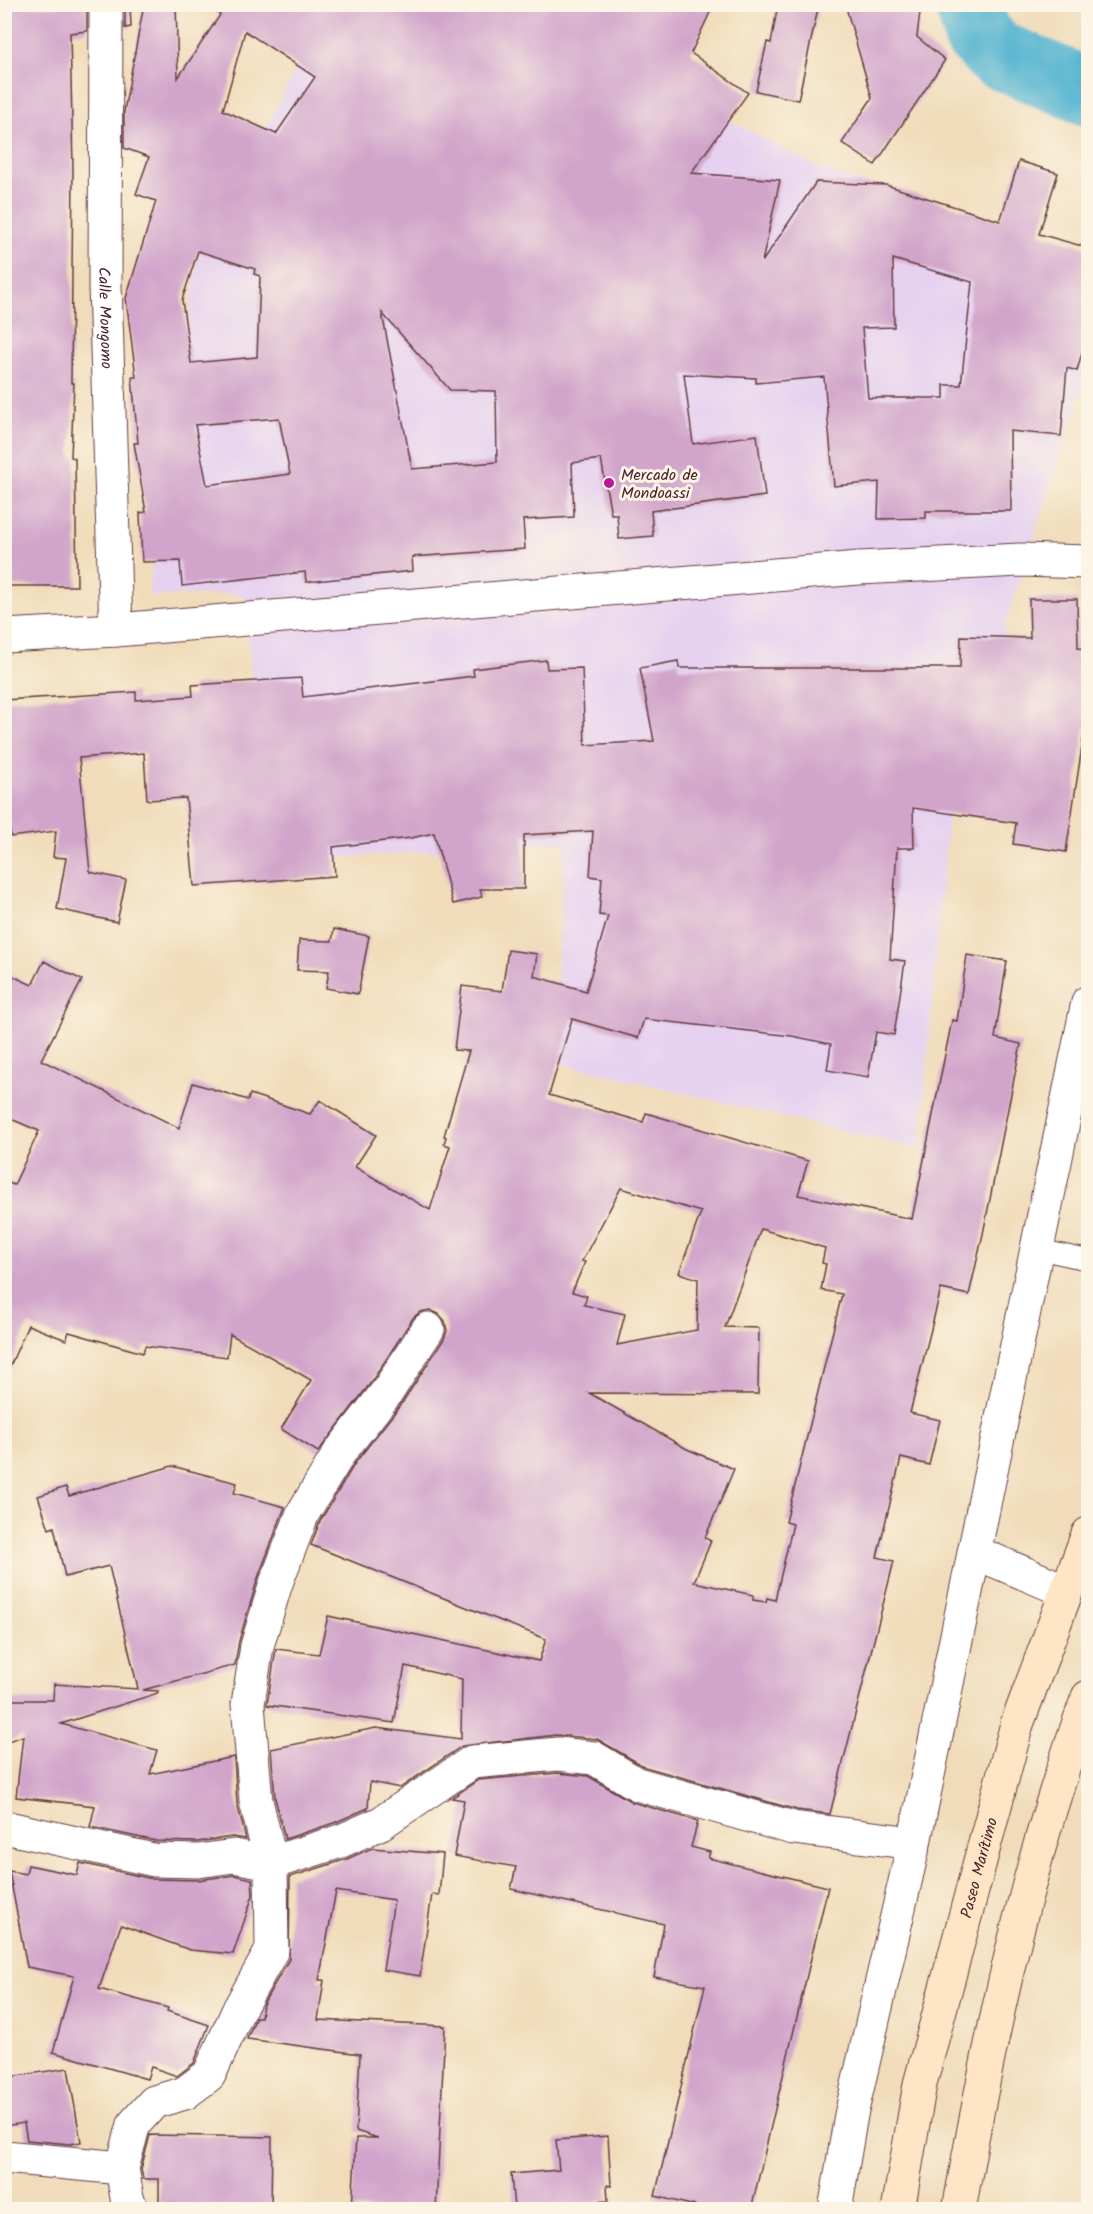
<svg xmlns="http://www.w3.org/2000/svg" width="1093" height="2214" viewBox="0 0 1093 2214" font-family="Kalam,sans-serif">
<style>
.built{fill:#e6d2f0}
.lines{fill:none;stroke-linecap:round;stroke-linejoin:round}
.river{stroke:#52b4d0;stroke-width:68}
.building{fill:#d1a5cb;fill-rule:evenodd}
.service-casing{stroke:#633b40;stroke-width:22}
.minor-casing{stroke:#633b40;stroke-width:35}
.tertiary-casing{stroke:#633b40;stroke-width:35}
.secondary-casing{stroke:#633b40;stroke-width:35}
.service{stroke:#fff;stroke-width:20}
.minor{stroke:#fff;stroke-width:33}
.tertiary{stroke:#fff;stroke-width:33}
.secondary{stroke:#fee5c5;stroke-width:33}
.poi-dot{fill:#b5179e;stroke:#fcf5e5;stroke-width:2}
.labels{text-anchor:middle;stroke-width:6;stroke-linejoin:round;paint-order:stroke}
.street-label{font-size:16px;fill:#4a1f2b;stroke:#fcf5e5}
.poi-label{font-size:16px;fill:#4a1f2b;stroke:#fcf5e5;text-anchor:start}
</style>
<rect width="100%" height="100%" fill="#fcf5e5"/>
<filter id="ink" filterUnits="userSpaceOnUse"><feTurbulence type="fractalNoise" baseFrequency=".0167" numOctaves="2"/><feDisplacementMap in="SourceGraphic" scale="12" xChannelSelector="R" yChannelSelector="G"/><feConvolveMatrix kernelMatrix="1 2 1 2 8 2 1 2 1" color-interpolation-filters="sRGB"/></filter>
<filter id="wash" filterUnits="userSpaceOnUse"><feTurbulence type="fractalNoise" baseFrequency=".008" numOctaves="4" result="noise"/><feDisplacementMap in="SourceGraphic" scale="24" xChannelSelector="R" yChannelSelector="G"/><feGaussianBlur stdDeviation="1.35" result="paint"/><feColorMatrix in="noise" values="0 0 0 0 0 0 0 0 0 0 0 0 0 0 0 0 0 1.4 0 .05"/><feComposite in="paint" operator="in"/></filter>
<g filter="url(#wash)">
<rect width="100%" height="100%" fill="#f0dcba"/>
<path class="built" d="M329 5H513L817 167 1088 259V372L1005 625 1004 666 954 740 920 1150 552 1061 565 842 271 862 243 594 148 596 198 258Z"/>
<g class="lines">
<path class="river" d="M969 4 977 34 996 54 1088 92"/>
</g>
<g id="blocks">
<g class="building">
<path d="M5 4 33 7 87 5V31L70 33 73 168 71 383H74L71 457 75 458 77 586H4Z"/>
<path d="M125 4H130L131 27 125 28Z"/>
<path d="M144 4H176L178 78 220 15 205 4H714L691 53 748 93 691 173 780 180 762 262 816 182 886 185 1000 221 1019 161 1058 173 1039 234 1089 248V326L1077 371 1067 368 1061 436 1010 431 1011 511H926V518L878 519 879 482 834 486 824 377 756 383V378L684 374 693 444 757 435 765 496 651 511 653 536 619 539 617 514H611L601 459 572 463 574 517 523 520 525 549 412 557 413 571 306 582 305 572 182 586 180 561 142 562 140 513 146 512 134 443H138L132 377H136L126 298 156 201 136 194 149 157 124 148V111ZM245 31 315 77 276 134 223 110ZM198 251 255 269 254 274 260 276 257 357 191 363 182 300ZM893 259 972 282 961 385H944V398H868L862 328 894 327ZM382 313 450 390 496 391 497 462 412 469ZM279 418 290 474 207 485 195 425Z"/>
<path d="M778 4H819L798 100 756 91 767 42 771 43Z"/>
<path d="M845 4H921L917 37 945 60 875 165 842 143 872 98Z"/>
<path d="M1029 599H1077L1078 648 1089 649V727H1085L1066 852 1013 844 1016 823 913 808 914 848H897L890 959 905 961 894 1035 876 1032 868 1077 827 1070 831 1044 792 1036 644 1019 638 1038 572 1019 549 1095 643 1122 646 1113 808 1161 798 1195 912 1219 952 1020 957 1021 967 955 1007 961 995 1038 1021 1044 983 1234 969 1295 941 1289 910 1413 940 1420 929 1465 901 1458 877 1557 894 1561 830 1814 797 1810 645 1767 597 1739 556 1735 462 1746 400 1788 370 1782 368 1808 334 1823 285 1839 275 1798 271 1749 376 1728 461 1739 462 1679 405 1666 394 1723 267 1705 276 1649 319 1654 328 1616 539 1661 546 1639 311 1545 320 1521 355 1463 402 1403 444 1339 447 1331 445 1321 439 1314 430 1310 420 1312 413 1318 372 1381 318 1452 281 1429 311 1380 230 1334 227 1357 145 1346 143 1353 69 1332 66 1340 28 1325 4 1380V1181L14 1185 39 1131 4 1116V972L32 985 44 961 82 980 41 1060 179 1128 193 1083 248 1100 250 1094 310 1114 320 1100 376 1135 355 1167 430 1210 450 1146 444 1144 446 1137 444 1136 469 1051 454 1050 462 986 502 991 508 950 537 954 534 976 586 991 608 916 599 915 602 878 590 876 593 831 524 835V889H480L482 897 453 904 434 833 411 838 333 847 335 876 194 886 186 798 147 800 144 753 79 758 90 872 126 880 117 922 57 909 66 858 53 857 56 831 11 837 7 807H4V700L136 692V700L193 696 192 685 301 678 303 697 474 676 473 669 546 660 547 669 582 668 585 745 654 741 640 668 678 661 679 668H960L961 636 1030 638ZM621 1188 701 1212 679 1273 698 1279 697 1330 617 1345 625 1314 584 1305 587 1296 572 1292 585 1262 582 1261ZM761 1229 825 1248 822 1263 826 1264 821 1290 842 1294 786 1522 793 1524 775 1600 767 1598 766 1602 753 1600V1595L694 1582 711 1541 705 1538 734 1469 687 1449 589 1393 758 1394 759 1328 725 1327Z"/>
<path d="M334 929 369 936 358 994 326 988 329 971 297 970 299 940 332 941Z"/>
<path d="M172 1466 237 1483 234 1493 285 1507 258 1578 239 1641 235 1665 143 1690 158 1691V1693L61 1724 157 1750 150 1774 234 1757 237 1803 246 1839 232 1837 197 1842 156 1841 90 1827 95 1806 16 1797 23 1736 8 1741V1700H53L54 1684 138 1689 109 1566 65 1577 54 1527 49 1529 38 1496 66 1487 69 1496Z"/>
<path d="M558 1773 588 1776 632 1802 698 1821 691 1847 710 1852 708 1858 828 1887 751 2210H711L655 2196 705 1986 654 1977 664 1924 511 1889 516 1867 454 1856 464 1800 452 1798 478 1780Z"/>
<path d="M372 1848 443 1854 439 1895 432 1894 420 1976 383 1970 394 1900 336 1891 319 1980H324L318 2020 445 2026 436 2210 352 2209 356 2138H378L356 2131 360 2054 247 2039 256 2017H261L263 2004 289 1959 290 1877 347 1859Z"/>
<path d="M80 1863 153 1879 198 1880 234 1875 252 1879 253 1895 233 1954 190 1950 121 1925 99 1989 168 2008 167 2011 209 2025 194 2063 177 2076 151 2067 147 2079 53 2052 74 1976 27 1967 9 1871 26 1874 28 1865 77 1875Z"/>
<path d="M68 2068 81 2142 70 2144 27 2140 24 2123 4 2126V2078Z"/>
<path d="M150 2135 272 2137 271 2210H159V2179H143L141 2169Z"/>
<path d="M608 2136 611 2186 607 2185 608 2201 514 2208 511 2174 559 2170 556 2140Z"/>
</g>
</g>
</g>
<g filter="url(#ink)">
<use href="#blocks" fill-opacity="0" stroke="#633b40" stroke-width="1.5"/>
<g class="lines">
<defs>
<path id="service" d="M1037 1249 1088 1260"/>
<g id="minor">
<path id="s1" d="M106 4 105 286 116 630"/>
<path d="M974 1552 1066 1591"/>
<path d="M4 1827 154 1860 198 1861 234 1856 271 1863 341 1841 381 1823 472 1762 558 1754 594 1758 637 1784 793 1828 914 1843"/>
<path d="M4 2157 122 2168"/>
<path d="M132 2210 127 2198 122 2168 134 2124 154 2102 185 2093 209 2075 239 2009 272 1950 271 1863 256 1801 248 1704 257 1646 276 1583 303 1513 340 1452 387 1392 428 1329"/>
<path d="M835 2210 851 2115 914 1843 1088 1002"/>
</g>
<path id="tertiary" d="M4 636 116 630 859 568 1020 560 1088 562"/>
<g id="secondary">
<path id="s2" d="M898 2210 920 2084 1017 1724 1088 1534"/>
<path d="M959 2210C990 2036 1027 1862 1088 1697"/>
</g>
</defs>
<use href="#service" class="service-casing"/>
<use href="#minor" class="minor-casing"/>
<use href="#tertiary" class="tertiary-casing"/>
<use href="#secondary" class="secondary-casing"/>
<use href="#service" class="service"/>
<use href="#minor" class="minor"/>
<use href="#tertiary" class="tertiary"/>
<use href="#secondary" class="secondary"/>
</g>
</g>
<circle class="poi-dot" cx="609" cy="483" r="6"/>
<g class="labels">
<g class="street-label">
<text dy="6" stroke="none"><textPath href="#s1" startOffset="314">Calle Mongomo</textPath></text>
<text dy="6" stroke="none"><textPath href="#s2" startOffset="352">Paseo Marítimo</textPath></text>
</g>
<g class="poi-label">
<text x="621" y="480">Mercado de<tspan x="621" dy="18">Mondoassi</tspan></text>
</g>
</g>
<rect width="1093" height="2214" fill="none" stroke="#fcf5e5" stroke-width="24"/>
</svg>
